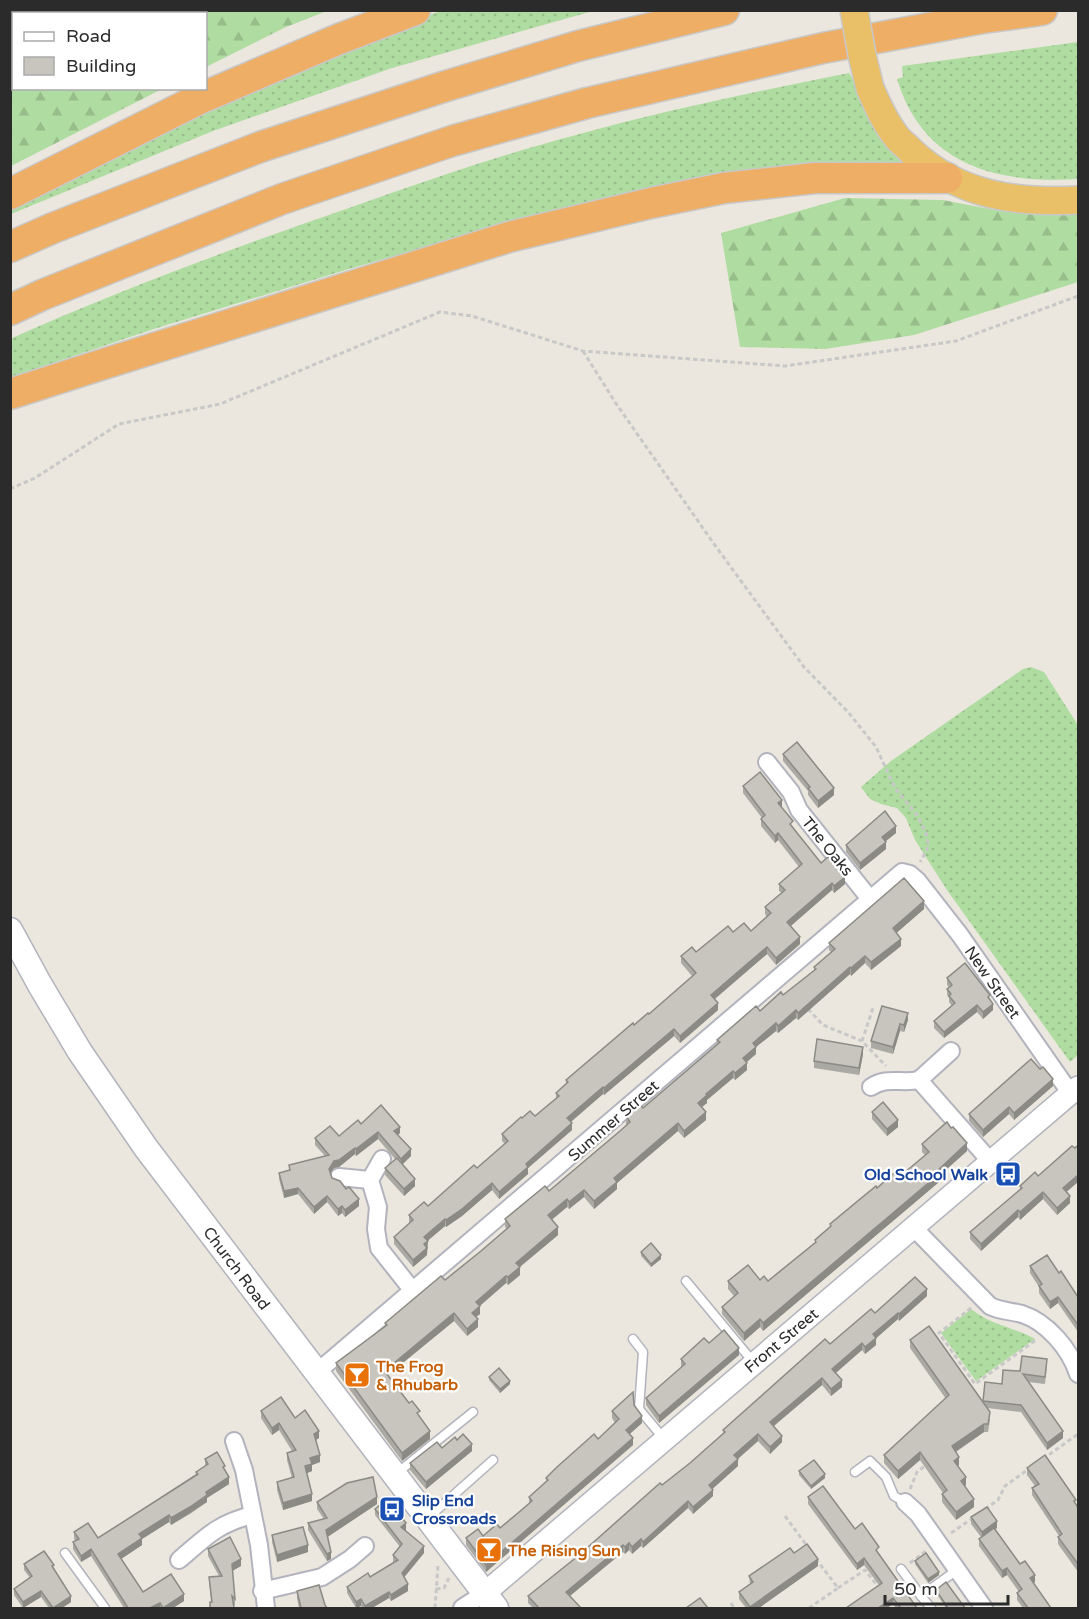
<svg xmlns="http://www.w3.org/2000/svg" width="1089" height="1619" viewBox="0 0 1089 1619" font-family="'Varela Round',sans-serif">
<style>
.grass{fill:url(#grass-dots)}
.forest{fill:url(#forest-firs)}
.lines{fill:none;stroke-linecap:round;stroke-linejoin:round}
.service-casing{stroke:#b2b3bd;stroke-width:11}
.minor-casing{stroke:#b2b3bd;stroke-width:20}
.tertiary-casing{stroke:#b2b3bd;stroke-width:24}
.secondary-casing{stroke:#b2b3bd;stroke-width:27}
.trunk-casing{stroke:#c8c8c8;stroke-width:30}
.motorway-casing{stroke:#c8c8c8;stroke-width:33}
.path{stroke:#c8c8c8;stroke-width:3;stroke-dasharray:4.5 3;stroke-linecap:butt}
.service{stroke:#fff;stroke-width:8}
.minor{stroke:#fff;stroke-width:16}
.tertiary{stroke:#fff;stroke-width:21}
.secondary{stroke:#fff;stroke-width:24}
.trunk{stroke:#e9c068;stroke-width:27}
.motorway{stroke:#efae66;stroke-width:30}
.trunk-bridge-casing{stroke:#c8c8c8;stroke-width:30;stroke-linecap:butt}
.trunk-bridge{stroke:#e9c068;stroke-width:27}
.wall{fill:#aba9a3}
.shaded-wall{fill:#8b8a84}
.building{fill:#c7c5bd;stroke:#8b8a84;stroke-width:1.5}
.labels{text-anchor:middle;stroke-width:4.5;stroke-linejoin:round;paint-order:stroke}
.street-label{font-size:16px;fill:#2b2b2b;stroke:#fff}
.transit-label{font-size:16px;font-weight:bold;fill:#164399;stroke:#fff;text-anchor:end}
.food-label{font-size:16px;font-weight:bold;fill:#c56008;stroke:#fff;text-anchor:start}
</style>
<defs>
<pattern id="grass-dots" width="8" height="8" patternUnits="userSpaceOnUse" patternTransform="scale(1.5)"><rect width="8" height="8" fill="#afdca0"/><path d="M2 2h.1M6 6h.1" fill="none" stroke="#97bd8a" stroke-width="1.8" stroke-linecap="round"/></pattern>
<pattern id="forest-firs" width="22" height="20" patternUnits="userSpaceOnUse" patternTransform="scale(1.5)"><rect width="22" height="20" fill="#afdca0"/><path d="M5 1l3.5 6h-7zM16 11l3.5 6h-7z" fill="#97bd8a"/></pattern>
</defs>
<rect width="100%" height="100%" fill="#ebe7de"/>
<g class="grass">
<path d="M441 11H593L392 68 213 131 11 214V208L159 131 405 23Z"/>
<path d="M1078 42V179C996 184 923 165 897 79L903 77 902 66Z"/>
<path d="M849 73 910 166 845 162 793 164 677 183 546 213 352 268 154 329 11 377 10 339C122 289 236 247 352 207 426 181 500 155 576 135 666 110 758 91 849 73Z"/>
<path d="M1031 667 1044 672 1078 725V1055L1070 1062 947 890 915 840 906 818 897 808 881 804 870 799 861 787 891 761 1023 669Z"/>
<path d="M971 1309C990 1325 1014 1327 1035 1339L976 1381 941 1333Z"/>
</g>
<g class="forest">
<path d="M120 10H327V11L286 27 206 67V14L114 13Z"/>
<path d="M13 73 14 88 162 89 11 166 10 75Z"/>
<path d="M845 198 943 200 1000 211 1078 215V282L914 335 825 349 740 347 721 233Z"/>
</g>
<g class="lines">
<defs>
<g id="service">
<path d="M686 1281 754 1363"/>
<path d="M633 1339 643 1352 639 1409 664 1439"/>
<path d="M855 1472 870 1461 886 1477 894 1496 905 1502"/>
<path d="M397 1473 473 1412"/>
<path d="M430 1516 493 1460"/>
<path d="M65 1553 105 1608"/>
<path d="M901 1569 921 1596"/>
<path d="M931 1608 921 1596 957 1570"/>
</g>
<g id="minor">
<path d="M767 762 791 792 799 810 870 899"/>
<path d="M919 1080 951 1051"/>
<path d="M871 1087C887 1076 901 1084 919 1080L991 1162"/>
<path d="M382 1159 370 1180 378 1207 376 1229 379 1248 413 1291"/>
<path d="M339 1177 370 1180"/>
<path d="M913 1227 990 1306C1000 1311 1011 1311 1022 1314 1047 1322 1070 1349 1078 1374"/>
<path d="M316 1373 902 872 910 874 917 880 960 935 1071 1094"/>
<path d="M234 1441 244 1470 259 1545 266 1608"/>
<path d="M905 1502 918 1514 984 1608"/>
<path d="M179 1560C206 1537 217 1524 252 1515"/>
<path d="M262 1591 322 1577 350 1559 365 1546"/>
<path d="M462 1608 485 1593"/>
</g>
<path id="tertiary" d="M485 1593 1078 1087"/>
<path id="secondary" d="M10 930 40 985 80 1052 146 1148 496 1608"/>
<path id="trunk" d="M870 88C877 104 884 121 896 136 900 142 907 146 912 152 960 196 1016 203 1078 200"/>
<g id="motorway">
<path d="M10 194 199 99 339 39 415 10"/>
<path d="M10 247 53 228 260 147 443 87 578 46 724 10"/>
<path d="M10 310 42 295 282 199 452 141 587 103 823 48 983 18 1042 10"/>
<path d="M10 394 94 367 509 237 651 203 724 188 815 178H947"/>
</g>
</defs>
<use href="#service" class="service-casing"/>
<use href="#minor" class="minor-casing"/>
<use href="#tertiary" class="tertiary-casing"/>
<use href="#secondary" class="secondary-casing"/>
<use href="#trunk" class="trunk-casing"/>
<use href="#motorway" class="motorway-casing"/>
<g class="path">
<path d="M583 351 615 402 714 544 804 667 848 712 876 747 895 788 917 815 926 833 928 843 927 850 920 862"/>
<path d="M10 489 35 478 119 424 220 404 440 312 472 316 583 351 785 366 956 341 1078 296"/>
<path d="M808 1009 823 1025 862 1041 886 1066"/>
<path d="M862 1041 873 1008"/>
<path d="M971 1308 939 1333 975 1384 1036 1340"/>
<path d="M1043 1459 1078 1434"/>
<path d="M910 1489 917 1472 926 1465"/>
<path d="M985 1509 998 1500 1005 1486 1030 1468"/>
<path d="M785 1516 807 1546"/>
<path d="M951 1533 973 1518"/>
<path d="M910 1563 926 1551"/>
<path d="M838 1588 865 1570 880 1589"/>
<path d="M436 1589 444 1588 449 1578"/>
<path d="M731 1603 734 1608"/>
<path d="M435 1608 438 1565"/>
<path d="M809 1608 838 1588 816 1559"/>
</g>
<use href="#service" class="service"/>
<use href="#minor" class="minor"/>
<use href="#tertiary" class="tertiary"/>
<use href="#secondary" class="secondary"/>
<use href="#trunk" class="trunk"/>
<use href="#motorway" class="motorway"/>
<defs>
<path id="trunk-bridge" d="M854 10 862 55 870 88"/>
</defs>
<use href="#trunk-bridge" class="trunk-bridge-casing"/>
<use href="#trunk-bridge" class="trunk-bridge"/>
</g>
<g class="wall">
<path d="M783 754 834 795 818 808 808 795V791L783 761Z"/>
<path d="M743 786 782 807V808L793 828 821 863 845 884 834 893 832 890 791 926 800 944 776 965 767 954 715 999 718 1010 680 1043 674 1036 604 1095 603 1094 571 1122 572 1130 528 1168V1174L499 1199 492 1190 462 1216 446 1227 445 1226 427 1241V1255L413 1267 394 1244V1237L410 1223 409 1222V1215L428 1206 477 1168 505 1144 502 1141V1134L522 1118 535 1116 556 1099V1093L566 1084V1080L634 1025 649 1014 692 976 681 963V956L696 952 733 932 751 931 767 917 765 914V907L782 893 779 891V884L799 867 778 840 775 843 761 826V819L762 818 743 793Z"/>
<path d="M896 833 886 841V849L860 870 846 852V845Z"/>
<path d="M924 909 896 933 901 946 871 970 865 963 851 976 850 974 798 1020 796 1018 778 1033 776 1031 756 1047V1054L747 1062V1070L735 1080 733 1078 707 1100V1103L702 1107 706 1120 684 1138 678 1131 617 1183V1189L594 1209 584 1197 569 1209 567 1207 552 1219 558 1235 520 1267V1275L508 1285 506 1283 480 1306V1314L476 1317 478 1327 467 1336 454 1321 388 1375 420 1417 430 1439 402 1461 336 1371V1363L385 1327V1323L445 1280 481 1251 507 1229 505 1227V1219L549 1191 627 1125 626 1124V1116L643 1108 717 1045V1040L783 995 814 971V967L831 952 829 950V943Z"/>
<path d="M947 978 990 999 993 1010 983 1019 977 1012 944 1038 934 1028V1021L952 1006 949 1002V998L947 995V989L949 987 947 985Z"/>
<path d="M882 1006 908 1020 904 1032 900 1031 893 1054 871 1048V1041Z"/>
<path d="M863 1054 859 1075 814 1068V1061Z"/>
<path d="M1053 1086 1014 1120 1009 1114 983 1137 969 1121V1114Z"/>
<path d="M872 1112 898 1127 887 1136 872 1119Z"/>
<path d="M361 1124 400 1133 398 1135 411 1156 402 1164 415 1186 404 1196 385 1175V1168L395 1159 378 1139 356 1156 355 1154 339 1167 334 1168 330 1173 332 1178 359 1206 345 1217 342 1213 338 1216 327 1202 314 1214 298 1194 284 1198 279 1179V1173L289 1171V1165L325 1156 315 1145V1138L339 1136Z"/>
<path d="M922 1144 967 1151 939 1176V1182L763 1331 760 1327 744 1341 722 1314V1307L734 1296 728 1289V1281L760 1280 768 1281 815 1243V1240L830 1227V1224L877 1188 898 1178 925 1155 922 1152Z"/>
<path d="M1038 1176 1067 1192 1070 1203 1057 1215 1043 1199 1020 1220 1018 1217 981 1251 970 1239V1232L1020 1189V1186Z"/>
<path d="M641 1252 661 1259 651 1267 641 1256Z"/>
<path d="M1030 1266 1059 1273 1078 1297V1332L1058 1303 1050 1309 1039 1293V1287L1030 1273Z"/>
<path d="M927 1296 899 1321 898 1319 876 1338V1345L865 1354 862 1350 836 1373 842 1387 831 1396 822 1385 774 1426 782 1442 770 1454 758 1441 738 1459V1466L712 1489 713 1496 693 1514 688 1508 643 1548 641 1546 632 1554 629 1550 625 1554 623 1552 570 1596 581 1608H533L528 1603V1596L578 1556 690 1463 723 1434V1430L830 1344 875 1313Z"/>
<path d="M910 1340 983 1402 985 1382 1002 1384 1020 1371 1047 1366 1045 1384 1028 1382 1063 1438 1047 1450 1021 1412 987 1408 990 1420 988 1432H984L956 1452 959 1465 958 1466 966 1485 964 1486 974 1507 956 1520 942 1502V1494L943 1493 920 1460 898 1479 884 1463V1455L946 1399 910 1348Z"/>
<path d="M709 1343 739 1355 659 1423 646 1405V1398L682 1367 681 1366V1359Z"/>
<path d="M489 1377 510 1384 500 1393 489 1380Z"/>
<path d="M634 1405 642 1423 630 1434 633 1445 486 1572 466 1545V1538L483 1536 500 1528 529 1503V1497L546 1482V1478L598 1439 615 1423 612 1418V1411Z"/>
<path d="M261 1411 295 1418 319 1438 316 1440 320 1462 312 1465V1471L307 1473 312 1501 283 1510 277 1490V1482L292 1478 287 1460V1453L292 1451 279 1430 272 1435 261 1418Z"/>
<path d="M457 1440 472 1451 426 1489 410 1470V1463L442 1448Z"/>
<path d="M205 1459 225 1471 229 1484 207 1498V1502L190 1514 171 1525 169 1522 142 1539V1545L121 1559 143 1592 184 1601 173 1608H124L91 1556 81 1562 73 1549V1542L75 1541 74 1538V1532L98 1538 196 1474V1472L205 1466Z"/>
<path d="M1027 1468 1076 1504 1078 1508V1572L1058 1544V1537L1059 1536 1032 1495V1488L1035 1486 1027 1475Z"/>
<path d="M799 1471 825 1478 811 1489 799 1475Z"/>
<path d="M808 1497 855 1529 879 1554 917 1608H896L864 1565 857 1570 808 1504Z"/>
<path d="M317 1502 377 1504 327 1537 331 1559 327 1561 308 1530V1523L324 1519 317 1509Z"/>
<path d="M375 1509 406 1530 405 1531 424 1553 404 1577 408 1591 391 1601 389 1598 372 1608H362L361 1606 356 1608 347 1593V1587L370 1577 394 1562H393V1555L400 1547 375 1515Z"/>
<path d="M971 1517 997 1528 995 1529 1020 1564 1035 1582 1033 1583 1051 1608H1023L1017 1600V1593L1019 1592 1007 1575 1002 1578 979 1546V1539L981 1537 971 1524Z"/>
<path d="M272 1535 308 1552 277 1562 272 1542Z"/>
<path d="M208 1549 241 1566 232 1571 235 1599V1606L233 1604 234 1608H210V1602H211L209 1577 219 1576 208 1556Z"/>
<path d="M794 1553 818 1566 759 1608H746L739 1599V1592L750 1584 749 1576Z"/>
<path d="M915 1561 939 1575 928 1583 915 1564Z"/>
<path d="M24 1564 54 1569 71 1602 62 1608H49L41 1597 23 1608 14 1595V1589L30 1578 24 1570Z"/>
<path d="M936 1590 965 1608H946L936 1593Z"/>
<path d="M297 1591 325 1605 327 1608H299L297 1598Z"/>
</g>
<g class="shaded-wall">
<path d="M834 788V795L818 808V801Z"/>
<path d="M782 800V807L778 810V803Z"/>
<path d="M896 826V833L882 844V837Z"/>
<path d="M778 833V840L775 843V836Z"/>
<path d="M886 842V849L860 870V863Z"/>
<path d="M845 877V884L834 893V886Z"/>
<path d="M832 883V890L787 929V922Z"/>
<path d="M924 901V909L893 936V928Z"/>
<path d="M800 937V944L776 965V958Z"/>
<path d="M901 939V946L871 970V962Z"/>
<path d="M767 947V954L711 1002V995Z"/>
<path d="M865 956V963L851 976V968Z"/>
<path d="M850 967V974L798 1020V1013Z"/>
<path d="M718 1003V1010L680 1043V1036Z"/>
<path d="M993 1004V1010L983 1019V1012Z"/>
<path d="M977 1005V1012L944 1038V1032Z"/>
<path d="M796 1010V1018L778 1033V1026Z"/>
<path d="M908 1013V1020L904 1032V1025Z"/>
<path d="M776 1023V1031L756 1047V1054L743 1065V1058L753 1043Z"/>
<path d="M900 1024V1031L893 1054V1047Z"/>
<path d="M674 1029V1036L604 1095V1088Z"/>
<path d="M863 1047V1054L859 1075V1068Z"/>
<path d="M747 1063V1070L735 1080V1073Z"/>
<path d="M733 1071V1078L707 1100V1103L698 1110V1103L706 1094Z"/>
<path d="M1053 1079V1086L1014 1120V1113Z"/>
<path d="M603 1087V1094L567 1125V1118Z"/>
<path d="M1009 1107V1114L983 1137V1130Z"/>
<path d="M706 1112V1120L684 1138V1131Z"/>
<path d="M898 1120V1127L887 1136V1129Z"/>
<path d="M572 1123V1130L528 1168V1174L499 1199V1192L526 1164Z"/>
<path d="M678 1123V1131L617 1183V1189L594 1209V1201L614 1178Z"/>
<path d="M400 1127V1133L394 1138V1131Z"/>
<path d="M378 1132V1139L356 1156V1149Z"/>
<path d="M967 1143V1151L939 1176V1182L763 1331V1323Z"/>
<path d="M355 1148V1154L339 1167 334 1168 329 1175V1169L334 1161Z"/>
<path d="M411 1149V1156L401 1166V1159Z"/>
<path d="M1078 1175V1182L1063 1195V1188Z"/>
<path d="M415 1179V1186L404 1196V1189Z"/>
<path d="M492 1183V1190L462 1216 446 1227V1220Z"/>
<path d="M298 1188V1194L284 1198V1191Z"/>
<path d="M584 1190V1197L569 1209V1202Z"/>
<path d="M1043 1192V1199L1020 1220V1212Z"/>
<path d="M327 1196V1202L314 1214V1207Z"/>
<path d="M1070 1196V1203L1057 1215V1208Z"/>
<path d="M359 1199V1206L345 1217V1210Z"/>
<path d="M567 1199V1207L548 1223V1215Z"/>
<path d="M342 1206V1213L338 1216V1209Z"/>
<path d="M1018 1210V1217L981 1251V1244Z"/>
<path d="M445 1219V1226L424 1244V1237Z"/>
<path d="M558 1227V1235L516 1270V1263Z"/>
<path d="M428 1241 427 1255 413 1267V1260L424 1244Z"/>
<path d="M661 1255V1259L651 1267V1264Z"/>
<path d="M520 1267V1275L508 1285V1277Z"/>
<path d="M506 1276V1283L476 1309V1302Z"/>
<path d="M927 1289V1296L899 1321V1314Z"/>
<path d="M1058 1297V1303L1050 1309V1302Z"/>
<path d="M480 1306V1314L472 1320V1313Z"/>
<path d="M454 1313V1321L388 1375V1378L386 1380 387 1369Z"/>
<path d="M898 1313V1319L873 1341V1334Z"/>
<path d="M478 1319V1327L467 1336V1329Z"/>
<path d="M760 1319V1327L744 1341V1333Z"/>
<path d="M876 1338V1345L865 1354V1347Z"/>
<path d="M862 1343V1350L832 1376V1369Z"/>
<path d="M739 1348V1355L659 1423V1416Z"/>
<path d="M822 1378V1385L770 1429V1422Z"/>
<path d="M842 1380V1387L831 1396V1389Z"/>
<path d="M510 1381V1384L500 1393V1389Z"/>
<path d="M642 1416V1423L626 1437V1430Z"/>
<path d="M279 1423V1430L272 1435V1428Z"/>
<path d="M984 1424V1432L952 1454V1446Z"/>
<path d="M319 1431V1438L314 1441V1434Z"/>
<path d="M430 1431V1439L402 1461V1453Z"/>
<path d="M1063 1431V1438L1047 1450V1443Z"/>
<path d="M758 1434V1441L734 1462V1455Z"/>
<path d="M782 1436V1442L770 1454V1447Z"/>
<path d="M633 1438V1445L486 1572V1565Z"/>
<path d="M472 1444V1451L426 1489V1482Z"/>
<path d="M920 1452V1460L898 1479V1471Z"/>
<path d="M320 1455V1462L312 1465V1471L305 1474V1466L310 1458Z"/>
<path d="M959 1457V1465L954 1469V1461Z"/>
<path d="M738 1459V1466L709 1492V1485Z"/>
<path d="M825 1474V1478L811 1489V1486Z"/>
<path d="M229 1477V1484L207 1498V1502L171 1525V1518L206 1492Z"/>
<path d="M966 1477V1485L961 1489V1481Z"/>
<path d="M713 1490V1496L693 1514V1507Z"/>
<path d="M312 1494V1501L283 1510V1503Z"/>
<path d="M377 1497V1504L326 1538V1530Z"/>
<path d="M974 1499V1507L956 1520V1512Z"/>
<path d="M688 1501V1508L643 1548V1542Z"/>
<path d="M169 1515V1522L142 1539V1545L118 1561V1554L139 1534Z"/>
<path d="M997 1521V1528L982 1539V1532Z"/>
<path d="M406 1523V1530L401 1534V1527Z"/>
<path d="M641 1539V1546L632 1554V1547Z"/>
<path d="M629 1543V1550L625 1554V1547Z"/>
<path d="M308 1545V1552L277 1562V1555Z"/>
<path d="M623 1545V1552L566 1599V1592Z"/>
<path d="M424 1546V1553L402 1580V1573Z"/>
<path d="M91 1549V1556L81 1562V1556Z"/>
<path d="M331 1552V1559L327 1561V1554Z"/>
<path d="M864 1558V1565L857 1570V1564Z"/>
<path d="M241 1559V1566L232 1571V1564Z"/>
<path d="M818 1559V1566L759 1608H750V1607Z"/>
<path d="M1007 1568V1575L1002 1578V1571Z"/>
<path d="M939 1572V1575L928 1583V1579Z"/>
<path d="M1035 1575V1582L1030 1586V1578Z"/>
<path d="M408 1584V1591L391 1601V1595Z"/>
<path d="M41 1591V1597L23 1608V1602Z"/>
<path d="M389 1592V1598L372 1608H365V1606Z"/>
<path d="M184 1594V1601L173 1608H163Z"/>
<path d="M71 1596V1602L62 1608H53Z"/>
<path d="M893 1598V1604L887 1608H878Z"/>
<path d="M361 1599V1606L356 1608V1602Z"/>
<path d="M160 1603V1608H150Z"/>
</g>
<g class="building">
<path d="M797 742 834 788 818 801 808 788 810 787 783 754Z"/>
<path d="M760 772 782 800 778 803 793 821 790 824 821 863 828 857 830 858 845 877 834 886 832 883 787 922 800 937 776 958 767 947 711 995 718 1003 680 1036 674 1029 604 1088 603 1087 567 1118 572 1123 526 1164 528 1167 499 1192 492 1183 462 1209 446 1220 445 1219 424 1237 428 1241 424 1244 427 1248 413 1260 394 1237 413 1220 409 1215 424 1202 428 1206 474 1165 477 1168 508 1141 502 1134 521 1117 522 1118 530 1111 535 1116 559 1096 556 1093 568 1082 566 1080 633 1023 634 1025 648 1013 649 1014 696 973 681 956 692 947 696 952 728 926 733 932 744 923 751 931 771 913 765 907 785 890 779 884 802 864 778 833 775 836 761 819 765 815 743 786Z"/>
<path d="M885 811 896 826 882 837 886 842 860 863 846 845Z"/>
<path d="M904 878 924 901 893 928 901 939 871 962 865 956 851 968 850 967 798 1013 796 1010 778 1026 776 1023 753 1043 756 1047 743 1058 747 1063 735 1073 733 1071 706 1094 707 1095 698 1103 706 1112 684 1131 678 1123 614 1178 617 1182 594 1201 584 1190 569 1202 567 1199 548 1215 558 1227 516 1263 520 1267 508 1277 506 1276 476 1302 480 1306 472 1313 478 1319 467 1329 454 1313 387 1369 388 1371 386 1373 409 1403 412 1401 420 1411 417 1413 430 1431 402 1453 336 1363 387 1325 385 1323 441 1276 445 1280 481 1251 510 1226 505 1219 545 1186 549 1191 620 1131 630 1122 626 1116 640 1105 643 1108 720 1042 717 1040 756 1006 760 1011 781 992 783 995 816 969 814 967 835 949 829 943Z"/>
<path d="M965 963 990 995 988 997 993 1004 983 1012 977 1005 944 1032 934 1021 955 1003 949 996 951 994 947 989 952 985 947 978Z"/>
<path d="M882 1006 908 1013 904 1025 900 1024 893 1047 871 1041Z"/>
<path d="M817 1039 863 1047 859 1068 814 1061Z"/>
<path d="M1031 1059 1040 1069 1043 1067 1053 1079 1014 1113 1009 1107 983 1130 969 1114Z"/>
<path d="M883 1102 898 1120 887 1129 872 1112Z"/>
<path d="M381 1105 400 1127 394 1131 411 1149 401 1159 378 1132 356 1149 355 1148 339 1160 334 1161 329 1169 332 1178 340 1181 346 1189 349 1187 359 1199 345 1210 342 1206 338 1209 327 1196 314 1207 298 1188 284 1191 279 1173 290 1170 289 1165 329 1155 315 1138 330 1126 339 1136 358 1120 361 1124Z"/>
<path d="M947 1122 951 1128 953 1127 967 1143 937 1171 939 1174 763 1323 760 1319 744 1333 722 1307 738 1293 728 1281 748 1265 760 1280 764 1276 768 1281 816 1242 815 1240 831 1226 830 1224 876 1186 877 1188 894 1173 898 1178 929 1152 922 1144Z"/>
<path d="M1078 1145V1175L1063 1188 1070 1196 1057 1208 1043 1192 1020 1212 1018 1210 981 1244 970 1232 1022 1188 1020 1186 1035 1172 1038 1176 1072 1146 1075 1148Z"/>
<path d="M397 1158 415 1179 404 1189 385 1168Z"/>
<path d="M651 1243 661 1255 651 1264 641 1252Z"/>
<path d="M1047 1255 1059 1273 1061 1271 1078 1297V1325L1058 1297 1050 1302 1039 1286 1042 1284 1030 1266Z"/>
<path d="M915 1277 927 1289 899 1314 898 1313 873 1334 876 1338 865 1347 862 1343 832 1369 842 1380 831 1389 822 1378 770 1422 782 1436 770 1447 758 1434 734 1455 738 1459 709 1485 713 1490 693 1507 688 1501 643 1542 641 1539 632 1547 629 1543 625 1547 623 1545 566 1592 581 1608H539L528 1596 578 1556 660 1483 662 1485 690 1463 725 1432 723 1430 825 1339 830 1344 871 1309 875 1313Z"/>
<path d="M929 1326 990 1412 988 1424H984L952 1446 959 1457 954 1461 966 1477 961 1481 974 1499 956 1512 942 1494 947 1490 920 1452 898 1471 884 1455 949 1395 910 1340Z"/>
<path d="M724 1330 739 1348 659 1416 646 1398 685 1364 681 1359 704 1338 709 1343Z"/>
<path d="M1022 1356 1047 1359 1045 1377 1023 1374 1063 1431 1047 1443 1021 1405 983 1401 985 1382 1002 1384 1003 1370 1020 1371Z"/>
<path d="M499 1368 510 1381 500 1389 489 1377Z"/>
<path d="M633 1392 634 1405 642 1416 626 1430 633 1438 486 1565 466 1538 478 1529 483 1536 497 1524 500 1528 518 1513 532 1501 529 1497 548 1480 546 1478 557 1467 594 1434 598 1439 619 1419 612 1411Z"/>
<path d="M281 1397 295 1418 305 1410 319 1431 314 1434 320 1455 310 1458 312 1464 305 1466 312 1494 283 1503 277 1482 294 1477 287 1453 296 1450 279 1423 272 1428 261 1411Z"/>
<path d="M463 1434 472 1444 426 1482 410 1463 437 1442 442 1448 455 1437 457 1440Z"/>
<path d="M217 1452 225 1466 223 1467 229 1477 206 1492 207 1495 190 1507 171 1518 169 1515 139 1534 142 1538 118 1554 143 1592 171 1574 184 1594 163 1608 160 1603 150 1608H128L91 1549 81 1556 73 1542 79 1539 74 1532 88 1523 98 1538 198 1474 196 1472 208 1464 205 1459Z"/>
<path d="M1045 1455 1076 1500 1074 1501 1078 1508V1564L1058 1537 1062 1534 1032 1488 1039 1484 1027 1468Z"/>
<path d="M814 1460 825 1474 811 1486 799 1471Z"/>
<path d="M373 1477 377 1497 326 1530 331 1552 327 1554 308 1523 327 1518 317 1502 347 1483Z"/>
<path d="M823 1486 855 1529 862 1523 879 1547 876 1550 917 1608H901L893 1598 878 1608H846L882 1583 864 1558 857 1564 808 1497Z"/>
<path d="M387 1499 406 1523 401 1527 424 1546 402 1573 408 1584 391 1595 389 1592 365 1606 361 1599 356 1602 347 1587 368 1573 370 1577 398 1560 393 1555 402 1544 375 1509Z"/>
<path d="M987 1507 997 1521 982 1532 971 1517Z"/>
<path d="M303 1527 308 1545 277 1555 272 1535Z"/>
<path d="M994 1528 1020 1564 1025 1561 1035 1575 1030 1578 1051 1608H1028L1017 1593 1022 1589 1007 1568 1002 1571 979 1539Z"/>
<path d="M230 1537 241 1559 232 1564 235 1599 232 1596 234 1608H210V1602H212L209 1577 222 1576 208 1549Z"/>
<path d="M807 1544 818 1559 750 1607 739 1592 753 1582 749 1576 790 1548 794 1553Z"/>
<path d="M44 1551 54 1565 52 1566 71 1596 53 1608 41 1591 23 1602 14 1589 32 1576 24 1564Z"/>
<path d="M926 1553 939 1572 928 1579 915 1561Z"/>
<path d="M946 1582 965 1608H948L936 1590Z"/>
<path d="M319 1585 325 1605 327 1608H301L297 1591Z"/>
<path d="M700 1598 708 1608H686Z"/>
</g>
<defs>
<symbol id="bus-square" viewBox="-11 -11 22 22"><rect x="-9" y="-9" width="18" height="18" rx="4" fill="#1a4fb4" stroke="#fff"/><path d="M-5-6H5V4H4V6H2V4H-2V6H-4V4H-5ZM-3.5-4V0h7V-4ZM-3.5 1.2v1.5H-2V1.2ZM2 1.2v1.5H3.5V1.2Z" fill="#fff"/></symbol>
<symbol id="bar-square" viewBox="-11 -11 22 22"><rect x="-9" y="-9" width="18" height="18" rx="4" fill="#e8710a" stroke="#fff"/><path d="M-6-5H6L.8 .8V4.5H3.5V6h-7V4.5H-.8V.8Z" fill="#fff"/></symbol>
</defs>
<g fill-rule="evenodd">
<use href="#bus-square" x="993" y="1159" width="30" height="30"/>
<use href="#bar-square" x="342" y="1360" width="30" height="30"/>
<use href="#bus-square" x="377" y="1494" width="30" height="30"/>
<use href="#bar-square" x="474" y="1535" width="30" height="30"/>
</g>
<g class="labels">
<g class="street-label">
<text transform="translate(828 846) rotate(51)" y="6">The Oaks</text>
<text transform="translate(993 982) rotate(55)" y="6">New Street</text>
<text transform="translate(613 1120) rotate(-41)" y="6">Summer Street</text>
<text transform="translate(237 1268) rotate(53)" y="6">Church Road</text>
<text transform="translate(781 1340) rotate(-40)" y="6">Front Street</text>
</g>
<g class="transit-label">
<text x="988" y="1180">Old School Walk</text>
<text x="412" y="1506" text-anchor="start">Slip End<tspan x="412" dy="18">Crossroads</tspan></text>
</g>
<g class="food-label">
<text x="376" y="1372">The Frog<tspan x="376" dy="18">&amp; Rhubarb</tspan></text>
<text x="508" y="1556">The Rising Sun</text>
</g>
</g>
<rect width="1089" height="1619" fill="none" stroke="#2b2b2b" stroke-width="24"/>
<rect x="12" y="12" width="195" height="78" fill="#ffffff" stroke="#aaaaaa" stroke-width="1.5"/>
<rect x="24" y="32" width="30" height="9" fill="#ffffff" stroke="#aaaaaa" stroke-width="1.5"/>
<text x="66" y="42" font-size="18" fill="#2b2b2b">Road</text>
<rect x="24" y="57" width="30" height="18" fill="#c7c5bd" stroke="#aaaaaa" stroke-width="1.5"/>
<text x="66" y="72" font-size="18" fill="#2b2b2b">Building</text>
<path d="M885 1595v9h123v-9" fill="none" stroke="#2b2b2b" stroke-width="3"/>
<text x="894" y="1595" font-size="18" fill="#2b2b2b" stroke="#ffffff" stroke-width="4.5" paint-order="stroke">50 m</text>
</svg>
